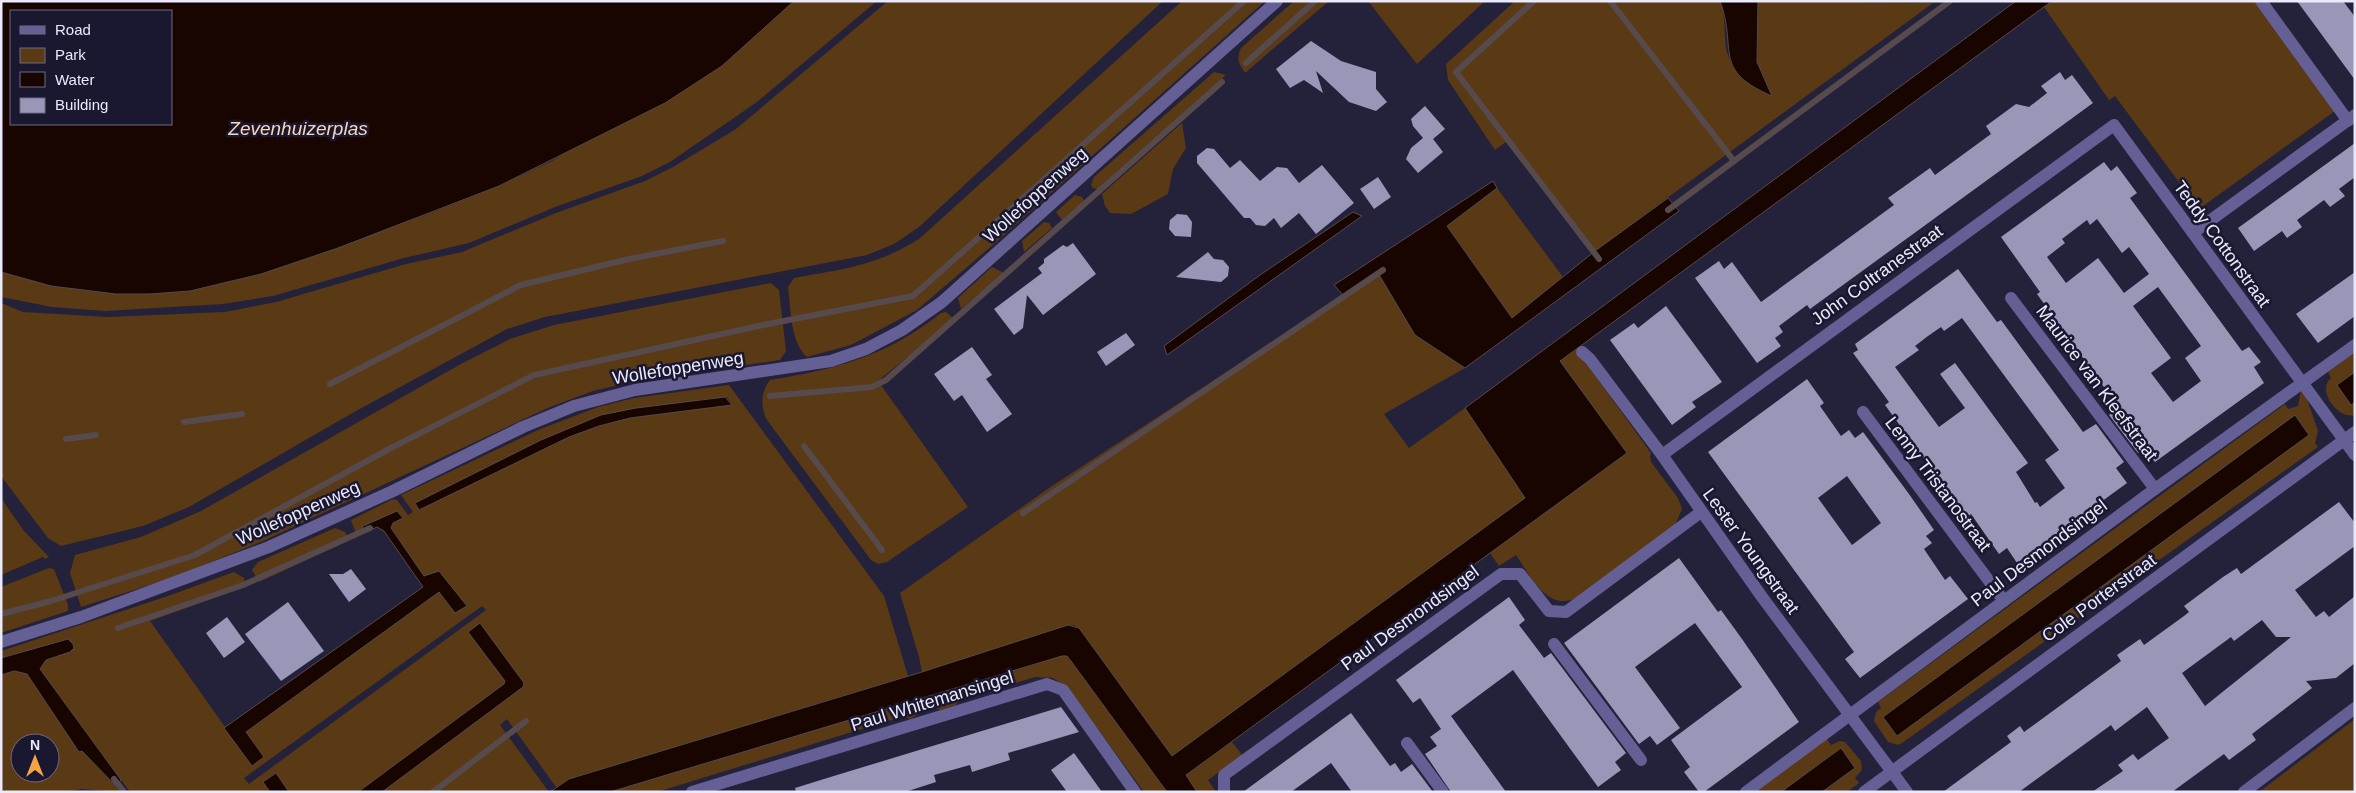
<svg xmlns="http://www.w3.org/2000/svg" width="2356" height="793" viewBox="0 0 2356 793" font-family="Arial,sans-serif">
<style>
.green{fill:#5a3915;fill-rule:evenodd}
.water{fill:#180500;stroke:#574a4c;fill-rule:evenodd}
.lines{fill:none;stroke-linecap:round;stroke-linejoin:round}
.stream{stroke:#574a4c;stroke-width:6}
.building{fill:#9997b8;fill-rule:evenodd}
.pedestrian{stroke:#645f94;stroke-width:12}
.minor{stroke:#645f94;stroke-width:12}
.tertiary{stroke:#645f94;stroke-width:12}
.labels{text-anchor:middle;stroke-width:5;stroke-linejoin:round;paint-order:stroke}
.street-label{font-size:18px;fill:#ebeafc;stroke:#1a1730}
.water-label{font-size:19px;font-style:italic;fill:#fbd6b3;stroke:#1a1730}
</style>
<rect width="100%" height="100%" fill="#24213b"/>
<g class="green">
<path d="M794 1H877L757 102 670 162 642 176 555 207 469 243 404 258 273 296 223 304 105 311 52 307 1 297V272L51 286 116 294H149L190 291 261 274 426 215 499 186 552 161 771 22Z"/>
<path d="M888 1H1163L919 227 894 244 867 255 545 317 507 329 356 411 189 507 143 526 61 546 48 538 1 476V303L23 312 108 317 225 312 276 302 406 264 462 252 556 213 645 181 673 167 736 129Z"/>
<path d="M1182 1H1265L994 244 917 310 851 345 807 357C790 342 791 309 788 287L794 278C843 269 876 266 919 239Z"/>
<path d="M1294 1H1329L1245 73C1239 64 1236 59 1241 48Z"/>
<path d="M1368 1H1485L1417 64Z"/>
<path d="M1515 1H1720C1727 19 1723 42 1728 55 1736 77 1751 87 1771 95L1757 63 1758 1 1933 3 1595 251 1509 140 1495 150 1448 80 1446 64Z"/>
<path d="M2052 1H2254L2335 111 2199 209 2115 96 2109 100 2044 7Z"/>
<path d="M1214 72 1226 75 1097 189 1093 188 1091 185 1094 177Z"/>
<path d="M1182 123 1186 148 1173 169 1168 194 1131 214 1110 213 1105 206 1102 194Z"/>
<path d="M1497 188 1563 277 1512 318 1447 226Z"/>
<path d="M1075 195 1082 197 1085 202 1062 220 1056 212Z"/>
<path d="M1044 222 1049 223 1052 228 1024 252 1022 241Z"/>
<path d="M992 267 1004 273 961 309 958 298Z"/>
<path d="M1378 273 1415 335 1465 368 1384 414 1409 448 1465 408 1526 498 1172 756 1079 628 1073 625 922 672 919 657 900 593 1049 488Z"/>
<path d="M771 283 779 290 786 351 780 360 631 382 593 391 550 407 263 541 175 577 81 607 70 573 75 555 141 537 201 511 459 365 510 339 554 325Z"/>
<path d="M946 312 954 319 878 381 968 507 887 562 878 564 871 560 767 420C760 407 761 391 770 380 837 369 887 356 941 313Z"/>
<path d="M1576 349 1651 453 1650 456 1651 462 1678 498 1682 509 1675 525 1574 599C1546 610 1529 574 1516 555L1499 566 1490 553 1627 453 1560 361Z"/>
<path d="M2355 352V372L2337 385 2351 404 2355 402V415C2338 420 2316 390 2331 378L2328 372Z"/>
<path d="M2302 384 2318 431 2315 443 2318 447 1902 743 1898 745 1888 742 1874 721 1876 712 1881 708 1878 702 2285 404 2288 409 2298 406ZM2295 416 1897 736 1883 717Z"/>
<path d="M729 385 884 596 908 676 569 779 556 787 507 719 500 725 549 792H382L523 687 524 683 480 624 469 632 505 681 504 684 358 792H289L275 773 263 782 270 792H130L40 669 46 660 70 652 68 639 1 658V651L165 597 234 572 244 578 245 587 150 621 252 765 264 757 246 732 439 592 455 613 440 571 424 576 391 528 393 523 361 530 363 532 357 536 351 520 393 499 397 500 408 515 413 512 401 495 538 430 598 407 634 398ZM727 397 732 405 630 418 599 426 569 437 420 509 415 503 541 440 704 399ZM482 606 486 610 249 784 244 778Z"/>
<path d="M1 498 24 531 49 557 45 559 43 557 1 575Z"/>
<path d="M335 528 345 532 350 540 259 582 252 570 258 562Z"/>
<path d="M49 568 54 569 68 605V611L1 633V587Z"/>
<path d="M1062 656H1067L1071 661 1167 792H1144L1067 687 1053 678 1035 677 959 700 956 705 940 710 932 706 929 696Z"/>
<path d="M14 671 27 674 79 752 82 751 121 792 81 789 65 792H1V675ZM20 743H50V773H20Z"/>
<path d="M915 700 919 714 910 719 904 716 657 792H610Z"/>
<path d="M2355 719V792H2259Z"/>
<path d="M1827 739 1831 745 1840 741 1845 742 1861 761 1862 770 1855 778 1859 783 1847 792H1822L1855 768 1841 748 1781 792H1755Z"/>
<path d="M1232 742 1242 755 1208 780 1216 792H1197L1185 776Z"/>
</g>
<g class="water">
<path d="M1 1H794L722 66 665 103 499 186 338 248 261 274 190 291 149 294H116L51 286 1 272ZM171 11V124H11V11Z"/>
<path d="M1720 1H1758L1757 62 1772 96C1711 70 1738 49 1720 1Z"/>
<path d="M2016 1H2052L1560 361 1627 453 1186 775 1197 792H1167L1071 661 1067 656H1062L610 792H550L569 779 922 672 1068 625 1079 628 1172 756 1525 498 1465 408Z"/>
<path d="M1493 181 1497 188 1447 226 1512 318 1595 251 1668 198 1679 211 1465 368 1415 335 1378 273 1343 295 1334 285Z"/>
<path d="M1353 212 1362 216 1167 355 1164 346 1260 275Z"/>
<path d="M2355 372V402L2351 405 2337 385Z"/>
<path d="M725 397 732 405 630 418 599 426 569 437 419 510 415 503 541 440 601 415 636 408Z"/>
<path d="M2295 415 2309 435 1897 736 1883 717Z"/>
<path d="M397 511 403 518 393 523 391 528 424 576 439 571 467 606 455 613 439 592 246 732 264 757 252 766 224 728 423 587 384 531 377 527 366 532 361 530 363 526Z"/>
<path d="M480 623 524 683 523 687 382 792H358L504 684 505 681 468 632Z"/>
<path d="M68 639 73 644 74 648 70 652 46 660 40 669 121 780 116 786 82 751 79 752 27 674 14 671 1 675V658Z"/>
<path d="M1841 748 1855 768 1822 792H1781Z"/>
<path d="M276 773 289 792H270L263 782Z"/>
</g>
<g class="lines">
<g class="stream">
<path d="M1534 1 1456 72 1599 259"/>
<path d="M1610 1 1734 161"/>
<path d="M1246 63 1315 1"/>
<path d="M1668 210 1950 1"/>
<path d="M330 384 521 285 629 259 723 241"/>
<path d="M770 396 872 387 886 380 1222 82"/>
<path d="M184 422 242 414"/>
<path d="M66 439 96 435"/>
<path d="M804 446 882 550"/>
<path d="M1023 513 1383 270"/>
<path d="M1 614 51 601 195 555 391 448 534 375 768 324 913 296 1244 1"/>
<path d="M118 628 243 585 370 528"/>
<path d="M114 779 124 792"/>
<path d="M433 792 526 721"/>
</g>
</g>
<g class="building">
<path d="M2297 1H2343L2355 17V80Z"/>
<path d="M1311 41 1341 61 1376 72V89L1387 102 1376 111 1349 102 1316 71 1323 93 1304 80 1290 88 1276 69Z"/>
<path d="M2060 72 2065 80 2072 75 2093 103 1810 309 1807 305 1779 326 1783 332 1775 338 1781 346 1757 363 1695 278 1719 261 1724 269 1732 262 1761 302 1894 205 1888 198 1930 168 1935 175 1991 134 1986 126 2016 104 2029 107 2047 93 2041 86Z"/>
<path d="M1425 106 1445 129 1433 139 1443 152 1418 173 1406 159 1411 148 1423 138 1413 126 1411 119Z"/>
<path d="M2355 143V177L2339 189 2345 196 2330 207 2324 200 2297 220 2302 227 2287 238 2282 231 2254 251 2238 228Z"/>
<path d="M1207 148 1214 149 1230 168 1240 160 1260 181 1277 167 1287 168 1299 183 1322 165 1354 203 1316 234 1299 213 1281 228 1274 218 1265 226 1256 225 1250 218H1244L1197 163V156Z"/>
<path d="M2104 162 2111 171 2117 166 2137 193 2130 198 2242 351 2249 347 2261 362 2254 367 2264 383 2155 462 2144 448 2138 453 2109 415 2119 408 2037 294 2040 292 2001 237ZM2097 219 2122 253 2129 247 2149 274 2124 293 2098 258 2066 283 2047 257 2065 243 2062 239 2087 220 2090 225ZM2158 287 2201 346 2185 358 2201 381 2173 402 2151 373 2171 358 2133 306Z"/>
<path d="M1378 177 1391 197 1374 209 1360 189Z"/>
<path d="M1177 214 1187 215 1192 222 1191 237 1175 236 1169 229 1170 220Z"/>
<path d="M1073 243 1096 274 1043 315 1027 295 1023 328 1014 335 994 309 1042 273 1038 268 1044 263V259L1063 245 1067 247Z"/>
<path d="M1208 252 1214 259 1223 260 1229 267 1228 276 1221 282 1176 277Z"/>
<path d="M1958 269 1997 322 2001 320 2083 432 2096 424 2124 462 2116 468 2127 483 2017 563 2007 548 1999 554 1971 514 1967 517 1885 405 1889 402 1853 353 1858 350 1855 344ZM1962 318 2059 450 2045 460 2065 488 2040 507 2037 502 2035 503 2016 472 2028 463 1955 363 1940 374 1965 408 1939 427 1895 367 1919 350 1915 346 1928 336 1941 327 1944 331Z"/>
<path d="M2355 272V316L2318 343 2296 314Z"/>
<path d="M1666 306 1722 382 1692 402 1696 407 1672 425 1610 340 1634 323 1638 328Z"/>
<path d="M1126 333 1135 345 1106 366 1097 352Z"/>
<path d="M972 347 992 375 986 379 1012 414 987 432 962 395 954 401 934 374Z"/>
<path d="M1807 379 1824 403 1820 406 1841 436 1849 430 1855 438 1863 432 1909 494 1934 530 1926 536 1932 543 1924 549 1945 580 1950 576 1968 599 1860 678 1845 659 1854 652 1708 452ZM1847 476 1881 523 1852 545 1818 498Z"/>
<path d="M2339 502 2355 523V546L2295 590 2316 617 2324 611 2329 617 2355 596V663L2336 678 2306 681 2312 688 2252 734 2256 740 2229 760 2224 754 2172 792H2092L2123 771 2118 765 2133 754 2138 760 2169 738 2147 707 2115 731 2111 725 2019 792H1943L2011 742 2007 736 2020 726 2024 732 2121 661 2117 655 2140 639 2144 645 2184 616 2189 612 2184 606 2223 577 2237 568 2241 574ZM2262 620 2276 637H2291L2205 706 2182 673 2231 637 2234 641Z"/>
<path d="M1679 558 1718 612 1721 610 1742 639 1799 722 1704 792H1699L1684 772 1690 767 1671 740 1742 687 1695 623 1635 667 1680 728 1657 745 1650 736 1639 744 1564 643Z"/>
<path d="M351 569 366 589 349 602 329 574H343Z"/>
<path d="M1509 597 1525 620 1519 625 1544 658 1551 653 1626 753 1615 762 1621 770 1598 787 1513 670 1451 716 1506 792H1451L1425 754 1437 746 1430 737 1441 729 1420 698 1413 703 1396 680Z"/>
<path d="M288 602 324 651 281 681 245 634Z"/>
<path d="M227 617 245 642 224 658 206 633Z"/>
<path d="M1061 707 1079 732 1008 753 1010 760 972 772 970 765 934 775 936 782 905 792H796L795 788 837 775Z"/>
<path d="M1351 713 1390 766 1395 763 1401 772 1412 764 1433 792H1352L1331 763 1291 792H1243Z"/>
<path d="M1074 753 1092 778 1102 792H1067L1051 770Z"/>
</g>
<g class="lines">
<g class="pedestrian">
<path d="M2011 298 2155 489"/>
<path d="M1582 352 1590 359 1662 455"/>
<path d="M1863 412 2004 601"/>
<path d="M1554 644 1641 760"/>
<path d="M1407 743 1443 792"/>
</g>
<g class="minor">
<path d="M2261 1 2348 121"/>
<path d="M2193 233 2355 115"/>
<path d="M692 792 1047 684 1063 690 1135 792"/>
<path d="M1224 792V775L1501 574H1520L1549 611 1566 612 1701 512"/>
<path d="M1746 792 2155 489 2355 345"/>
<path d="M1907 792 1762 597 1662 455 2114 125 2355 455"/>
<path d="M2244 792 2355 708"/>
</g>
<g class="tertiary">
<path d="M1 642 81 617 269 547 393 491 523 427 574 406 635 390 831 361 866 349 902 330 942 302 1277 1"/>
<path d="M1864 792 2355 432"/>
</g>
</g>
<g class="labels">
<g class="street-label">
<text transform="translate(1035 195) rotate(-42)" y="6">Wollefoppenweg</text>
<text transform="translate(2222 244) rotate(54)" y="6">Teddy Cottonstraat</text>
<text transform="translate(1877 275) rotate(-36)" y="6">John Coltranestraat</text>
<text transform="translate(678 368) rotate(-9)" y="6">Wollefoppenweg</text>
<text transform="translate(2097 383) rotate(53)" y="6">Maurice van Kleefstraat</text>
<text transform="translate(1938 484) rotate(53)" y="6">Lenny Tristanostraat</text>
<text transform="translate(298 513) rotate(-24)" y="6">Wollefoppenweg</text>
<text transform="translate(1751 551) rotate(54)" y="6">Lester Youngstraat</text>
<text transform="translate(2039 553) rotate(-37)" y="6">Paul Desmondsingel</text>
<text transform="translate(2099 598) rotate(-36)" y="6">Cole Porterstraat</text>
<text transform="translate(1410 618) rotate(-36)" y="6">Paul Desmondsingel</text>
<text transform="translate(932 701) rotate(-17)" y="6">Paul Whitemansingel</text>
</g>
<g class="water-label">
<text x="298" y="135">Zevenhuizerplas</text>
</g>
</g>
<rect width="2356" height="793" fill="none" stroke="#ebeafc" stroke-width="5"/>
<rect x="10" y="10" width="162" height="115" fill="#1a1730" stroke="#6e6b82"/>
<rect x="20" y="26" width="25" height="8" fill="#645f94" stroke="#6e6b82"/>
<text x="55" y="35" font-size="15" fill="#ebeafc">Road</text>
<rect x="20" y="48" width="25" height="15" fill="#5a3915" stroke="#6e6b82"/>
<text x="55" y="60" font-size="15" fill="#ebeafc">Park</text>
<rect x="20" y="72" width="25" height="15" fill="#180500" stroke="#6e6b82"/>
<text x="55" y="85" font-size="15" fill="#ebeafc">Water</text>
<rect x="20" y="98" width="25" height="15" fill="#9997b8" stroke="#6e6b82"/>
<text x="55" y="110" font-size="15" fill="#ebeafc">Building</text>
<g transform="translate(35 758)"><circle r="24" fill="#1a1730" stroke="#6e6b82"/>
<path d="M0-4L9 19L0 12L-9 19Z" fill="#f6a247"/>
<text y="-8" font-size="14" font-weight="bold" text-anchor="middle" fill="#ebeafc">N</text>
</g>
</svg>
